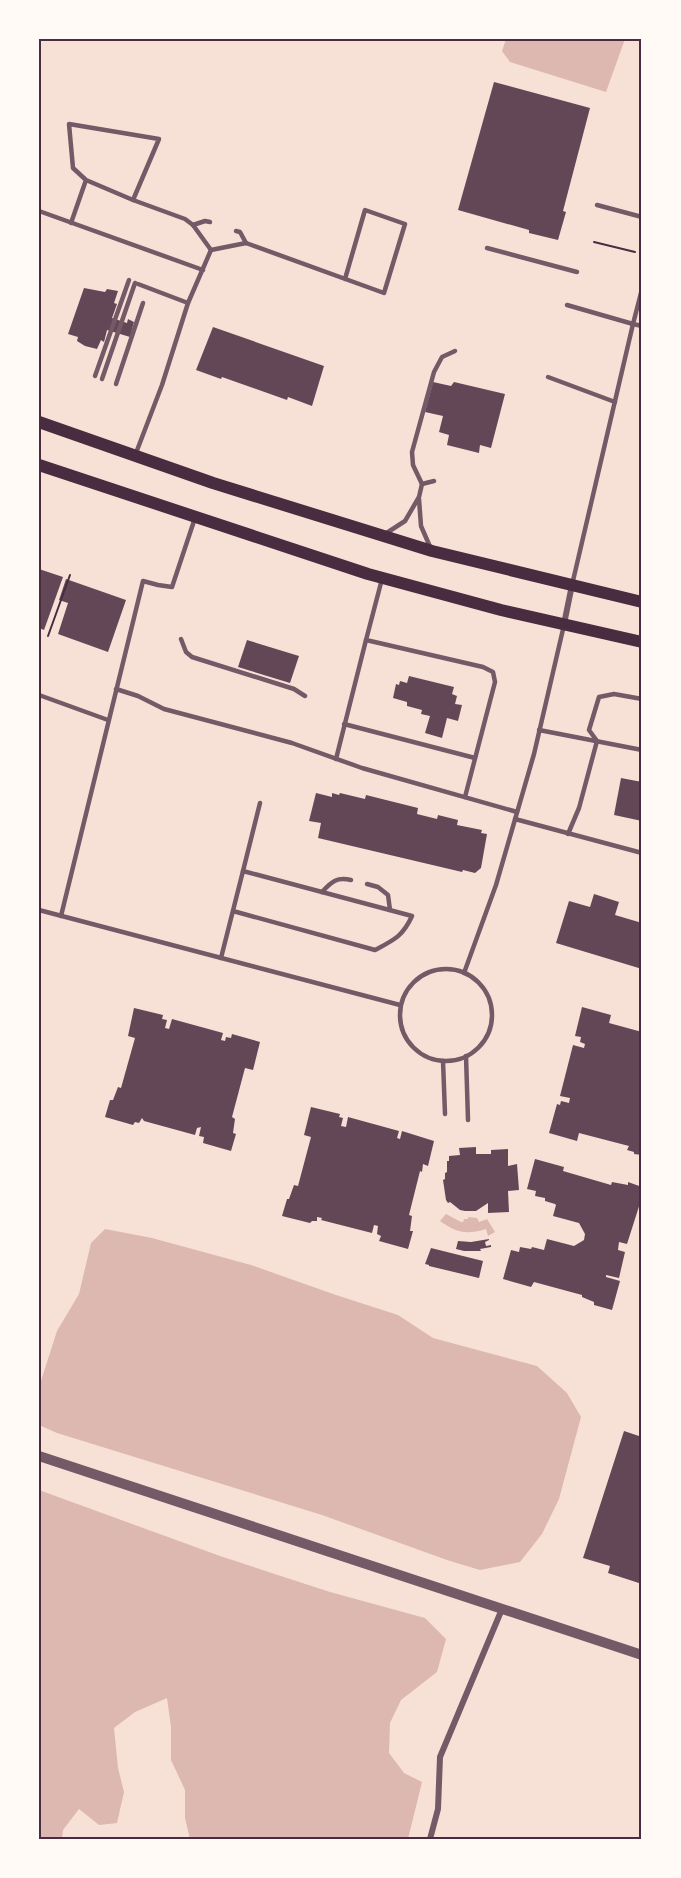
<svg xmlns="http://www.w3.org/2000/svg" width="681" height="1878" viewBox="0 0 681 1878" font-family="Mulish,sans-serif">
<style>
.water{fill:#dcb8b0}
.building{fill:#644757}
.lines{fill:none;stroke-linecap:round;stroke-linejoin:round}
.path{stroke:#4a2c40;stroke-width:2}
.service{stroke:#755966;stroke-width:4.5}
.minor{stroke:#755966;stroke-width:6}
.tertiary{stroke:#755966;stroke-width:10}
.secondary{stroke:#4a2c40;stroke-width:12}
.neatline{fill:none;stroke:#4a2c40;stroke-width:2}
</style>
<rect width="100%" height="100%" fill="#f7e1d7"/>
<g class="water">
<path d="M506 39H625L606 92 510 62 502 51Z"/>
<path d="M446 1214 461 1222H463L464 1219H468V1217L477 1218 479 1222 487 1219 495 1232 488 1236 486 1229C466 1235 457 1233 440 1221Z"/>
<path d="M105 1229 152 1238 251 1265 336 1295 398 1315 433 1338 537 1366 567 1393 581 1417 559 1499 542 1534 520 1562 480 1570 447 1560 322 1515 57 1433 39 1425V1387L57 1331 79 1294 91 1243Z"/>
<path d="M39 1490 220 1556 330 1592 425 1618 446 1639 437 1672 401 1700 390 1723 389 1753 404 1773 422 1782 408 1839H190L185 1818V1790L171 1760V1727L167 1698 135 1712 114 1728 118 1768 124 1792 117 1823 99 1825 79 1809 63 1830 62 1839H39Z"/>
</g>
<g class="building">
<path d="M494 82 590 108 563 211 566 212 558 240 529 233V230L458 210Z"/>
<path d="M84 288 105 292 107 289 118 291 114 303 117 304 112 318 127 323 128 319 134 322 130 337 107 330 104 342 101 340 97 349 85 346 77 341 78 337 68 334Z"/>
<path d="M213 327 324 366 312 406 288 397 287 400 222 377 221 379 196 370Z"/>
<path d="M433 382 451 386 454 382 505 394 491 448 480 445 479 453 447 445 449 435 439 432 443 416 425 412Z"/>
<path d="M39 569 63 577 44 630 39 628Z"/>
<path d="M66 579 126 600 108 652 58 634 68 603 59 600Z"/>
<path d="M247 640 299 656 290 683 238 667Z"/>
<path d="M409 676 454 687 452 694 457 696 455 704 462 705 458 721 447 718 442 738 425 733 430 716 421 714 422 710 407 706V702L393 698 396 684 399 685 400 681 407 683Z"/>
<path d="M621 778 642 782V821L614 815Z"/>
<path d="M316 793 332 797V793L339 795 340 793 365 799 366 795 418 808 417 814 437 819 438 815 458 820 457 825 482 830 481 833 487 834 481 868 475 873 463 870 462 872 318 838 321 823 309 821Z"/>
<path d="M594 894 619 902 615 915 642 923V969L556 943 569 901 590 907Z"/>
<path d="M582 1007 611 1015 609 1023 642 1032V1155L634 1154V1152L627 1150 629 1146 579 1133 577 1141 549 1133 557 1104 560 1105 561 1101 569 1103 570 1098 560 1096 573 1045 584 1048 585 1044 580 1042 581 1037 575 1036Z"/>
<path d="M134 1008 163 1015 162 1019 167 1020 165 1028 169 1029 172 1019 223 1033 221 1040 225 1041 226 1037 231 1038 232 1034 260 1042 253 1070 245 1068 232 1117 235 1119 233 1133 236 1134 231 1151 203 1143 204 1137 199 1136 201 1127 197 1128 195 1135 144 1121 142 1118 139 1123 135 1122 133 1125 105 1117 110 1100H113L118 1087 121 1088 135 1038 128 1036Z"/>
<path d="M311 1107 340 1114 339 1117 343 1118 341 1126 346 1127 348 1117 399 1131 397 1138 400 1139 402 1131 434 1141 428 1166 423 1164 422 1172 420 1171 409 1215 412 1216 410 1231H413L408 1249 379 1241 381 1236 377 1234 378 1226 374 1225 372 1233 321 1220 322 1218 317 1217V1221H312L310 1223 282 1216 287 1199H289L294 1185 298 1186 311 1137 304 1135Z"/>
<path d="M476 1147V1154H491V1150L508 1149V1166L517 1164 519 1190 508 1191 509 1212 488 1213V1203L476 1211H465L460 1210 450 1202 448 1203 446 1200 443 1180 445 1179V1173L447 1172V1161H449V1156L460 1155 459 1148Z"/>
<path d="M535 1159 564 1167 563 1171 611 1185 612 1182 628 1185V1182L642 1187V1197L627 1244 619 1242 618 1250 625 1252 619 1278 606 1275V1277L620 1281 612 1310 594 1305V1302L582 1297V1295L534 1282 531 1287 503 1279 511 1250 519 1252 520 1247 531 1249 532 1247 544 1250 547 1239 574 1246 584 1240 585 1234 579 1223 553 1216 556 1205 555 1204 545 1201V1198L535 1196 536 1191 527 1189Z"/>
<path d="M489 1239V1240L485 1242 486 1246 491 1245V1247L480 1249 481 1251H464L456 1249 458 1241 471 1242Z"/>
<path d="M431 1248 483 1261 479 1278 429 1266V1265L425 1264Z"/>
<path d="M624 1431 642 1437V1584L608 1573 610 1566 583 1558Z"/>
</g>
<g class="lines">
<g class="path">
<path d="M594 242 635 252"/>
<path d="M48 636 70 575"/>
</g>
<g class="service">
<path d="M133 200 185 219 193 225 211 250 246 243 384 293 405 224 365 210 345 279"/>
<path d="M597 205 642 217"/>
<path d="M39 211 203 270"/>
<path d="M71 223 86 180 73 168 69 124 159 139 133 200 86 180"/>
<path d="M193 225 205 221 210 222"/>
<path d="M236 231 240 232 246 243"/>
<path d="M487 248 577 272"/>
<path d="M138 284 188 303 211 250"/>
<path d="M567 305 633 324 642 289"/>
<path d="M95 376 129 280"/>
<path d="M548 377 615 402"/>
<path d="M102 379 135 283"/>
<path d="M116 384 143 303"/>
<path d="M136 453 162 385 188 303"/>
<path d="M422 484 413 465 412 452 434 372 442 357 455 351"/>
<path d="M419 499 421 526 431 549"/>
<path d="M385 534 405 521 419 497 422 484 434 481"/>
<path d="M382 579 366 640 483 667 493 672 495 682 465 797"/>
<path d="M572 585 633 324 642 326"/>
<path d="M181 639 186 652 192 657 294 689 305 696"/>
<path d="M116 689 138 696 164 709 292 743 362 768 517 812"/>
<path d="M39 695 108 720"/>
<path d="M344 724 475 758"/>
<path d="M539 730 642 750"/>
<path d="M336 759 366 640"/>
<path d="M515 819 642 853"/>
<path d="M568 834 579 808 597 741 589 730 599 697 614 694 642 699"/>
<path d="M243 871 260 803"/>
<path d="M367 884 378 887 388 895 390 910"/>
<path d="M322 892C332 881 337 877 351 880"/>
<path d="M39 910 400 1005"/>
<path d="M61 916 143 581 158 585 172 587 195 518"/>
<path d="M221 958 243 871 412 916C403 936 394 940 375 950L233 911"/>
<circle cx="446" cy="1015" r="46"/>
<path d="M464 973 496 885 534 754 564 625"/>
<path d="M466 1056 468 1120"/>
<path d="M443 1061 445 1114"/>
</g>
<g class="minor">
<path d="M564 624 572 585"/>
<path d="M430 1839 438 1809 440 1757 502 1609"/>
</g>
<path class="tertiary" d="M39 1456 642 1655"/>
<g class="secondary">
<path d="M39 422 213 483 432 551 642 602"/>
<path d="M39 465 368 574 501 610 642 642"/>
</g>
</g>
<rect width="681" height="1878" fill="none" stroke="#fffaf5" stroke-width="81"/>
<rect x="40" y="40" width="600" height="1798" class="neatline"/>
</svg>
